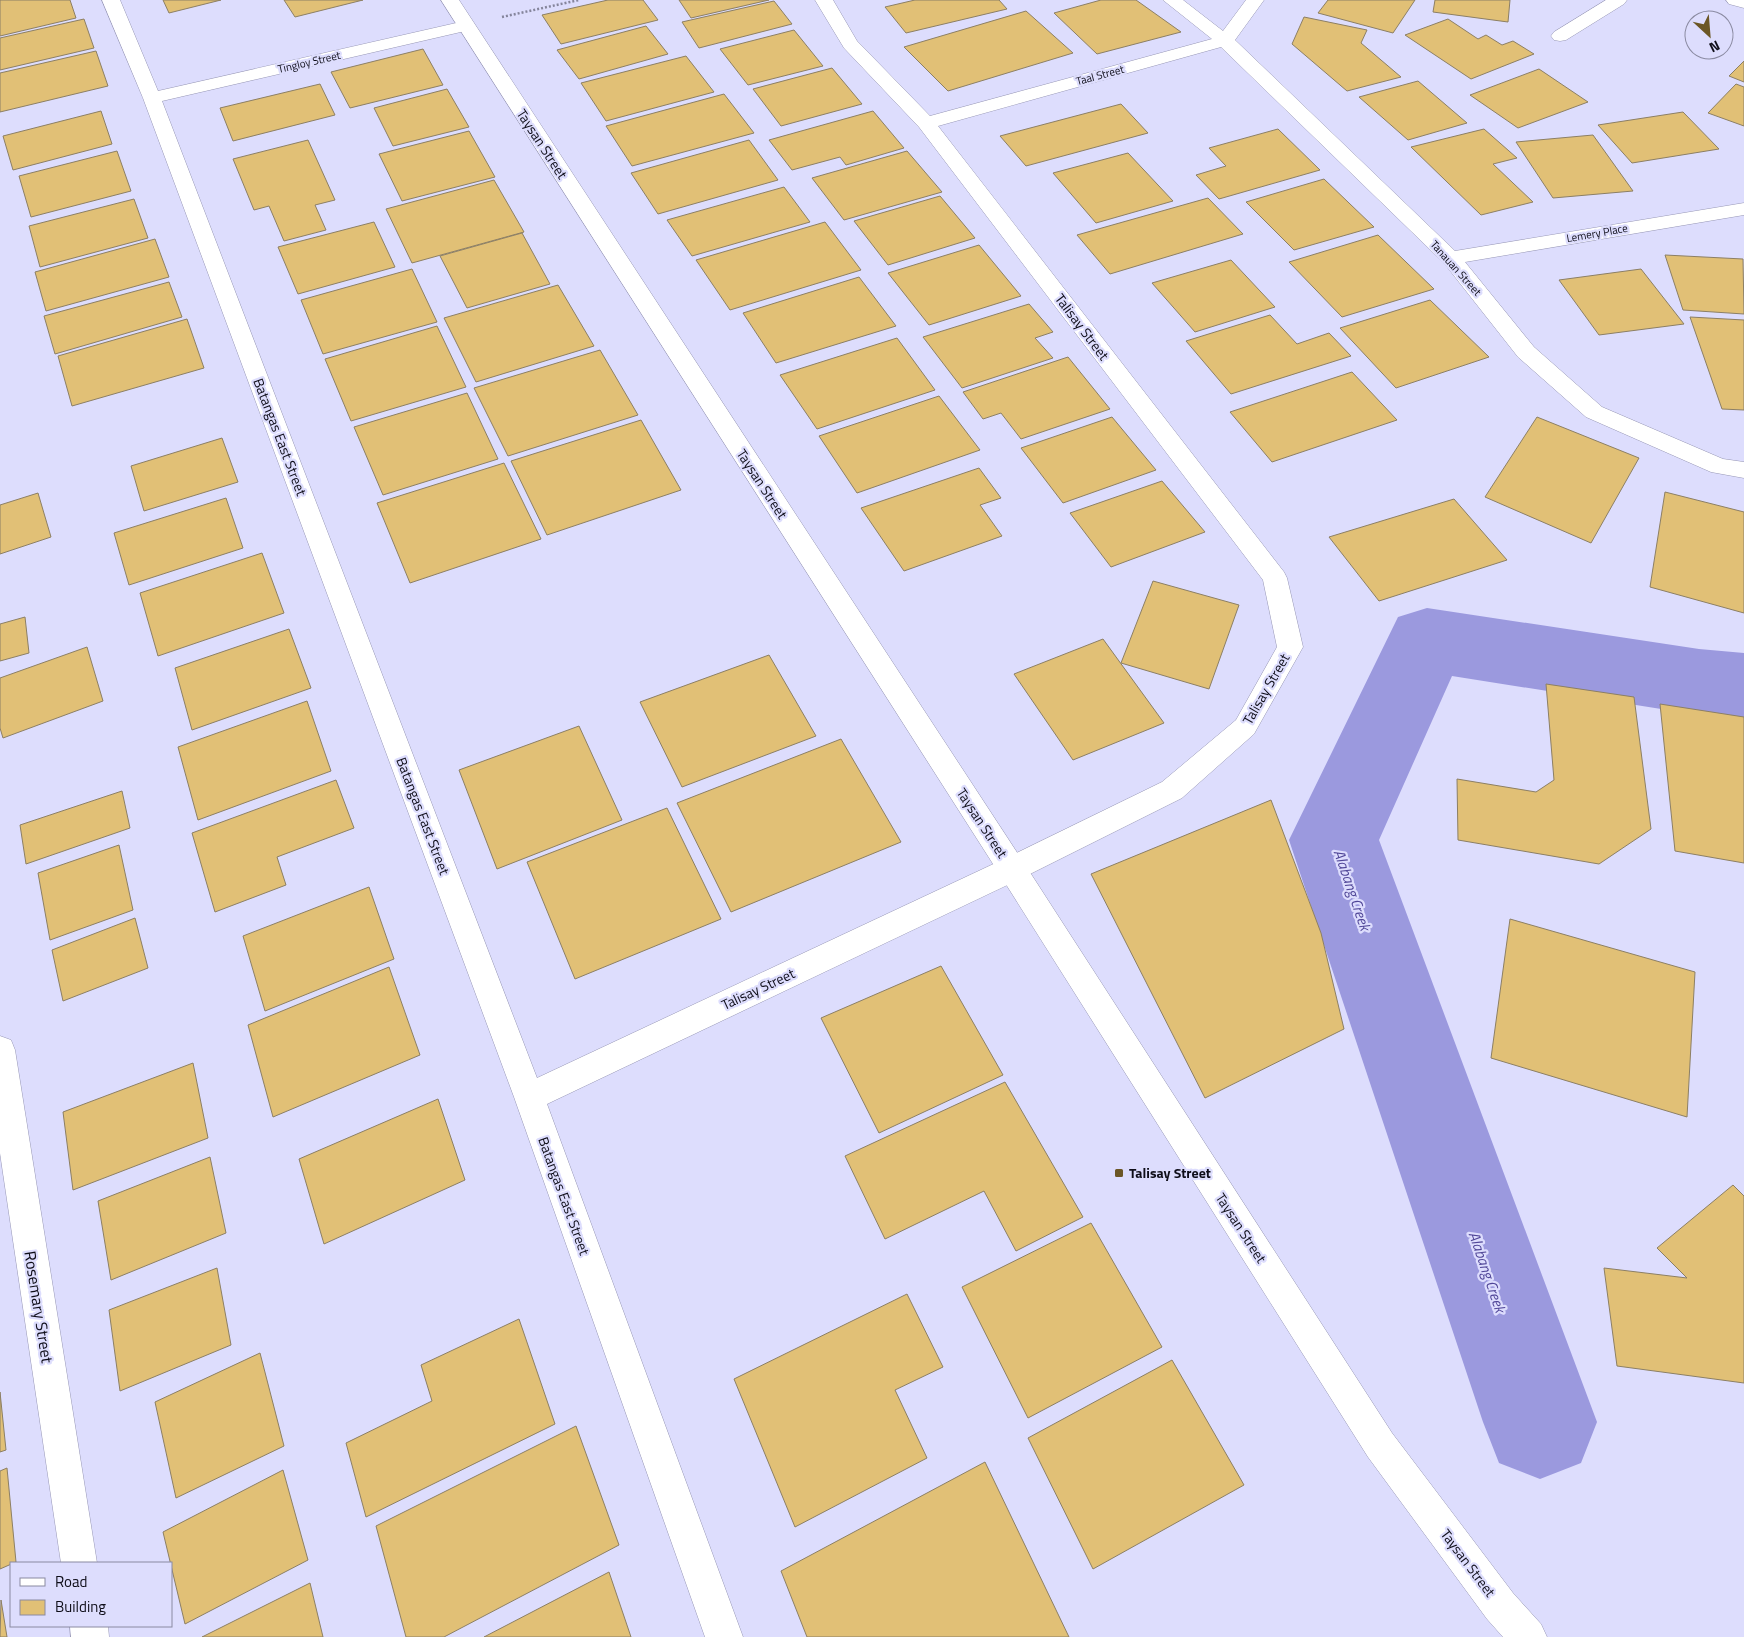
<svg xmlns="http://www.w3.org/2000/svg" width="1744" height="1637" viewBox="0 0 1744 1637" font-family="'Titillium Web',sans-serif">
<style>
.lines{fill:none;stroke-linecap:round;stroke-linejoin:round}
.river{fill:#9b99de;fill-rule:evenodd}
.building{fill:#e1c076;stroke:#8c7f64}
.street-casing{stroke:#9797b5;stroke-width:1}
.secondary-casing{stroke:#9797b5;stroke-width:1}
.path{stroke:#85859c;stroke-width:2.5;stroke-dasharray:2 2;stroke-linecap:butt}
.street{fill:#fff;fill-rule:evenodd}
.secondary{fill:#fff;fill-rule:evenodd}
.poi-dot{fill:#6b5625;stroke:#ddddfd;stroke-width:2}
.labels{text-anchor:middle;stroke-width:4.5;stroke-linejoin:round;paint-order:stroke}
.far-street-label{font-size:11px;fill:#0e0d18;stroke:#ddddfd}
.street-label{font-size:14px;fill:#0e0d18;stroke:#ddddfd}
.poi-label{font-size:14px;font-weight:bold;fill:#0e0d18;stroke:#ddddfd;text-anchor:start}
.water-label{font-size:15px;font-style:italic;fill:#4f4597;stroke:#ddddfd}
.near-street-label{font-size:16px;fill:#0e0d18;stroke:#ddddfd}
</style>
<rect width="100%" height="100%" fill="#ddddfd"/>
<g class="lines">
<path class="river" d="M1427 608 1699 649 1744 653V719L1699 715 1452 676 1379 840 1597 1422 1581 1463 1540 1479 1499 1463 1483 1422 1289 840 1398 617Z"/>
</g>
<g class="building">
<path d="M0 0H70L76 18 0 36Z"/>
<path d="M163 0H221L169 13Z"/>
<path d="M284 0H363L295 17Z"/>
<path d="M608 0H643L658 20 561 44 542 15Z"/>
<path d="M679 0H769L691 18Z"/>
<path d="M915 0H999L1007 9 906 33 885 7Z"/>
<path d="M1101 0H1136L1181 32 1097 54 1054 13Z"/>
<path d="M1328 0H1415L1393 33 1318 13Z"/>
<path d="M1435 0H1510L1508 22 1433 12Z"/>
<path d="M774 1 792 24 699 48 682 22Z"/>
<path d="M1026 11 1073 53 948 91 904 47Z"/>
<path d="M1304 17 1367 30 1361 43 1401 77 1347 91 1292 44Z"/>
<path d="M84 19 94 48 0 70V38Z"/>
<path d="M1448 19 1478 39 1486 35 1502 45 1513 41 1534 54 1471 79 1405 35Z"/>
<path d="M646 26 668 54 579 79 557 50Z"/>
<path d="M794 30 823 66 748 85 720 49Z"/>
<path d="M423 49 443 85 350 108 331 72Z"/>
<path d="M96 51 108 86 0 112V73Z"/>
<path d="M686 56 714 92 606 121 581 83Z"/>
<path d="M1744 61V82L1729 76Z"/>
<path d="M832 68 862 104 781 126 753 89Z"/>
<path d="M1539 69 1588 102 1518 128 1470 95Z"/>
<path d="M1418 81 1467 123 1408 140 1359 97Z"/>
<path d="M320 84 335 115 233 141 220 108Z"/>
<path d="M1736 84 1744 87V126L1708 113Z"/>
<path d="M447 89 469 127 393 146 374 108Z"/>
<path d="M724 94 754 133 632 166 606 126Z"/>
<path d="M1121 104 1148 133 1026 166 1000 136Z"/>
<path d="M101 111 112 144 13 170 3 136Z"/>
<path d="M873 111 904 148 846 165 840 157 792 170 769 140Z"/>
<path d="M1683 112 1719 149 1632 163 1598 125Z"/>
<path d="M1278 129 1320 170 1219 199 1196 175 1226 166 1209 148Z"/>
<path d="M1484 129 1517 158 1493 164 1533 202 1481 215 1411 147Z"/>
<path d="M469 131 495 177 402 201 379 154Z"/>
<path d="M1593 135 1633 191 1553 198 1516 142Z"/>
<path d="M308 140 335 200 315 205 326 230 284 241 269 206 254 210 233 159Z"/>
<path d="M749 140 778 180 658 214 631 173Z"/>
<path d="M117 151 131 191 31 217 19 176Z"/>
<path d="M907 151 942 192 844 220 812 178Z"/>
<path d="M1128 153 1173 201 1096 223 1053 173Z"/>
<path d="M1324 179 1374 227 1294 250 1246 202Z"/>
<path d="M494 180 524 232 412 263 386 209Z"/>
<path d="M784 187 810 222 692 256 667 220Z"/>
<path d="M940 196 975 238 888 265 854 221Z"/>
<path d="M1208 198 1243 234 1110 274 1077 235Z"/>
<path d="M134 199 148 238 40 267 29 226Z"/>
<path d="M374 222 395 267 298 294 278 247Z"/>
<path d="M825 222 861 270 730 310 696 260Z"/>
<path d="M522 233 550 284 467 308 440 256Z"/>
<path d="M1378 235 1434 289 1342 317 1289 262Z"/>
<path d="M155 239 169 277 46 311 35 272Z"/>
<path d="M979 245 1021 296 929 325 888 273Z"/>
<path d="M1665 255 1743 259 1744 314 1683 310Z"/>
<path d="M1231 260 1275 307 1195 332 1152 283Z"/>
<path d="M412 269 437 322 323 354 301 300Z"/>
<path d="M1641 269 1684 324 1599 335 1559 280Z"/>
<path d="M859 277 896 326 776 363 743 313Z"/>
<path d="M169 282 182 317 55 354 44 316Z"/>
<path d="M558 285 594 346 476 382 444 318Z"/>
<path d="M1430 300 1489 357 1396 388 1340 328Z"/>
<path d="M1029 304 1053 332 1035 338 1053 358 962 388 923 337Z"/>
<path d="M1270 315 1297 344 1329 333 1351 356 1231 394 1186 341Z"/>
<path d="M1690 317 1744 320V410L1722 409Z"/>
<path d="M187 319 204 368 72 406 58 356Z"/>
<path d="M437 326 466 387 351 421 325 359Z"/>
<path d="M897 338 935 390 817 429 780 375Z"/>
<path d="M600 350 638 415 508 456 474 388Z"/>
<path d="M1068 357 1110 409 1021 439 1001 413 983 419 963 392Z"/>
<path d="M1352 372 1397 420 1272 462 1230 412Z"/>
<path d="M467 393 498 459 383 495 354 427Z"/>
<path d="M939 396 980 450 857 493 819 436Z"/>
<path d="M1112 417 1156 470 1063 503 1021 448Z"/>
<path d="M1537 417 1639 458 1591 543 1485 497Z"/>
<path d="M641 420 681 490 547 535 511 461Z"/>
<path d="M222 438 238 482 144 511 131 466Z"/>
<path d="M504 463 541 539 410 583 377 503Z"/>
<path d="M979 468 1001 498 980 505 1002 536 904 571 861 508Z"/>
<path d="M1162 481 1205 532 1111 567 1070 513Z"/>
<path d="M1665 492 1744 512V613L1650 587Z"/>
<path d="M38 493 51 537 0 554V505Z"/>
<path d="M226 498 243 548 129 585 114 533Z"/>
<path d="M1454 499 1507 560 1379 601 1329 537Z"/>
<path d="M262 553 284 613 158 656 140 593Z"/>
<path d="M1153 581 1239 605 1209 689 1121 663Z"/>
<path d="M25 617 29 653 0 661V624Z"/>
<path d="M289 629 311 688 192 730 175 668Z"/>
<path d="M1103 639 1164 723 1073 760 1014 674Z"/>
<path d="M87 647 103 701 3 738 0 728V678Z"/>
<path d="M769 655 816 736 682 787 640 702Z"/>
<path d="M1546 684 1634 697 1651 829 1599 864 1458 840 1457 779 1536 792 1554 780Z"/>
<path d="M307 701 331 771 198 820 178 747Z"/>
<path d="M1660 704 1744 717V863L1675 851Z"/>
<path d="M579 726 622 820 497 869 459 770Z"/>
<path d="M841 739 901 842 731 912 677 803Z"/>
<path d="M336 780 354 828 277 857 286 885 215 912 192 833Z"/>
<path d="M122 791 130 828 26 864 20 825Z"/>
<path d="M1271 800 1321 933 1344 1029 1205 1098 1091 874Z"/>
<path d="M667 808 721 919 575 979 527 862Z"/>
<path d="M119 845 133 910 50 940 38 873Z"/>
<path d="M369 887 394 959 265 1011 243 936Z"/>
<path d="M135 918 148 968 63 1001 52 950Z"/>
<path d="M1510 919 1695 972 1687 1117 1491 1058Z"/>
<path d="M941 966 1003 1075 879 1133 821 1018Z"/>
<path d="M389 967 420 1055 273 1117 248 1025Z"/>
<path d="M193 1063 208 1138 73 1190 63 1112Z"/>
<path d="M1005 1082 1083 1217 1016 1251 984 1191 885 1239 845 1156Z"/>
<path d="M438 1099 465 1180 324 1244 299 1159Z"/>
<path d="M210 1157 226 1233 111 1280 98 1201Z"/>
<path d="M1733 1185 1744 1196V1383L1617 1366 1604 1268 1687 1278 1657 1248Z"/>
<path d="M1091 1223 1162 1347 1028 1418 962 1287Z"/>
<path d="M217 1268 231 1345 120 1391 109 1310Z"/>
<path d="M907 1294 943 1367 895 1390 927 1458 795 1527 734 1379Z"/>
<path d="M519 1319 555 1424 366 1517 346 1443 432 1401 421 1365Z"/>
<path d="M260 1353 284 1446 176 1498 155 1402Z"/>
<path d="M1172 1360 1244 1485 1093 1569 1028 1438Z"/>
<path d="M0 1392 6 1450 0 1452Z"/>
<path d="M576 1426 619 1545 444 1637H406L376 1526Z"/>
<path d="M985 1462 1069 1637H807L781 1571Z"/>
<path d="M7 1468 16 1562 0 1569V1471Z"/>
<path d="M283 1470 308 1560 185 1624 163 1532Z"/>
<path d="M609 1572 631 1637H484Z"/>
<path d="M310 1583 323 1637H202Z"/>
<path d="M1 1600 7 1637H0Z"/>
</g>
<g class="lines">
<defs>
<g id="street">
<path d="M102 0H120L158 91 465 21 471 22 474 26 471 30 465 31 162 101 537 1078 1002 860 1162 782 1236 720 1277 647 1263 580 919 127 844 48 815 0H833L857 41 930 116 1212 39 1163 0H1183L1223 31 1246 0H1264L1235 40 1455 251 1744 203V215L1465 262 1534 347 1602 407 1723 459 1744 462V478L1711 472 1586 417 1518 357 1444 263 1221 47 938 126 1284 572 1287 578 1303 647 1254 734 1182 798 1022 878 547 1104 743 1637H705L514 1097 143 98Z"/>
<path d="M1606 0H1627L1624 4 1566 40 1560 41 1554 40 1551 36 1554 32Z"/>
<path d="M1726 0H1744V8L1729 4Z"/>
<path d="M0 1036 11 1040 15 1050 97 1563H61L0 1153Z"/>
<path d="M70 1626H108L109 1637H71Z"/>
</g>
<path id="secondary" d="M441 0H459L1022 860 1392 1433 1513 1593 1541 1624 1547 1637H1503L1487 1619 1368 1457 1002 878Z"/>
</defs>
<use href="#street" class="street-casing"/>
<use href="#secondary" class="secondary-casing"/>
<path class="path" d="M502 17 579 0"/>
<use href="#street" class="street"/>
<use href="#secondary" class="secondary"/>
</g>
<rect class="poi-dot" x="1114" y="1168" width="10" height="10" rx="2.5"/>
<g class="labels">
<g class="far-street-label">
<text transform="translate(309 62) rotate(-13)" y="4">Tingloy Street</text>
<text transform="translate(1100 75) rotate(-15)" y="4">Taal Street</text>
<text transform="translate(1597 233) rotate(-10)" y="4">Lemery Place</text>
<text transform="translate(1456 268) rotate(48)" y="4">Tanauan Street</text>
</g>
<g class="street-label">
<text transform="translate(542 144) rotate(57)" y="5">Taysan Street</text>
<text transform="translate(1082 327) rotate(53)" y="5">Talisay Street</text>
<text transform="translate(280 437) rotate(69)" y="5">Batangas East Street</text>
<text transform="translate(762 484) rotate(57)" y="5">Taysan Street</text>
<text transform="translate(1266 689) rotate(-60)" y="5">Talisay Street</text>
<text transform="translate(423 816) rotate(69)" y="5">Batangas East Street</text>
<text transform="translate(982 823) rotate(57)" y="5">Taysan Street</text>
<text transform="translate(758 989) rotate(-25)" y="5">Talisay Street</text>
<text transform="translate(564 1196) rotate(70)" y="5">Batangas East Street</text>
<text transform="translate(1241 1228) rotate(57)" y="5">Taysan Street</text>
<text transform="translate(1468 1563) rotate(53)" y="5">Taysan Street</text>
</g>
<g class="poi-label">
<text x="1129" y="1178">Talisay Street</text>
</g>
<g class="water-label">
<text transform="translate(1352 890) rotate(71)" y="5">Alabang Creek</text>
<text transform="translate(1487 1272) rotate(71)" y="5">Alabang Creek</text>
</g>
<g class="near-street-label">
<text transform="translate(39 1307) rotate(81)" y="6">Rosemary Street</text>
</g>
</g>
<rect x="10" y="1562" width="162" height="65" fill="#ddddfd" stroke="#8a8aa1"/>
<rect x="20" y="1578" width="25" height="8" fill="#ffffff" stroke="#8a8aa1"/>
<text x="55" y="1587" font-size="15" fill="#0e0d18">Road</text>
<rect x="20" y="1600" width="25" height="15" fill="#e1c076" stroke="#8a8aa1"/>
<text x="55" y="1612" font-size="15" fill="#0e0d18">Building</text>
<g transform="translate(1709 35) rotate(154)"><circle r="24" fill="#ddddfd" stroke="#8a8aa1"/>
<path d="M0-4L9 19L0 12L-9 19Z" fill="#6b5625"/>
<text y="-8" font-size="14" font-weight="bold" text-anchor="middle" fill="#0e0d18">N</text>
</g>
</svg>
